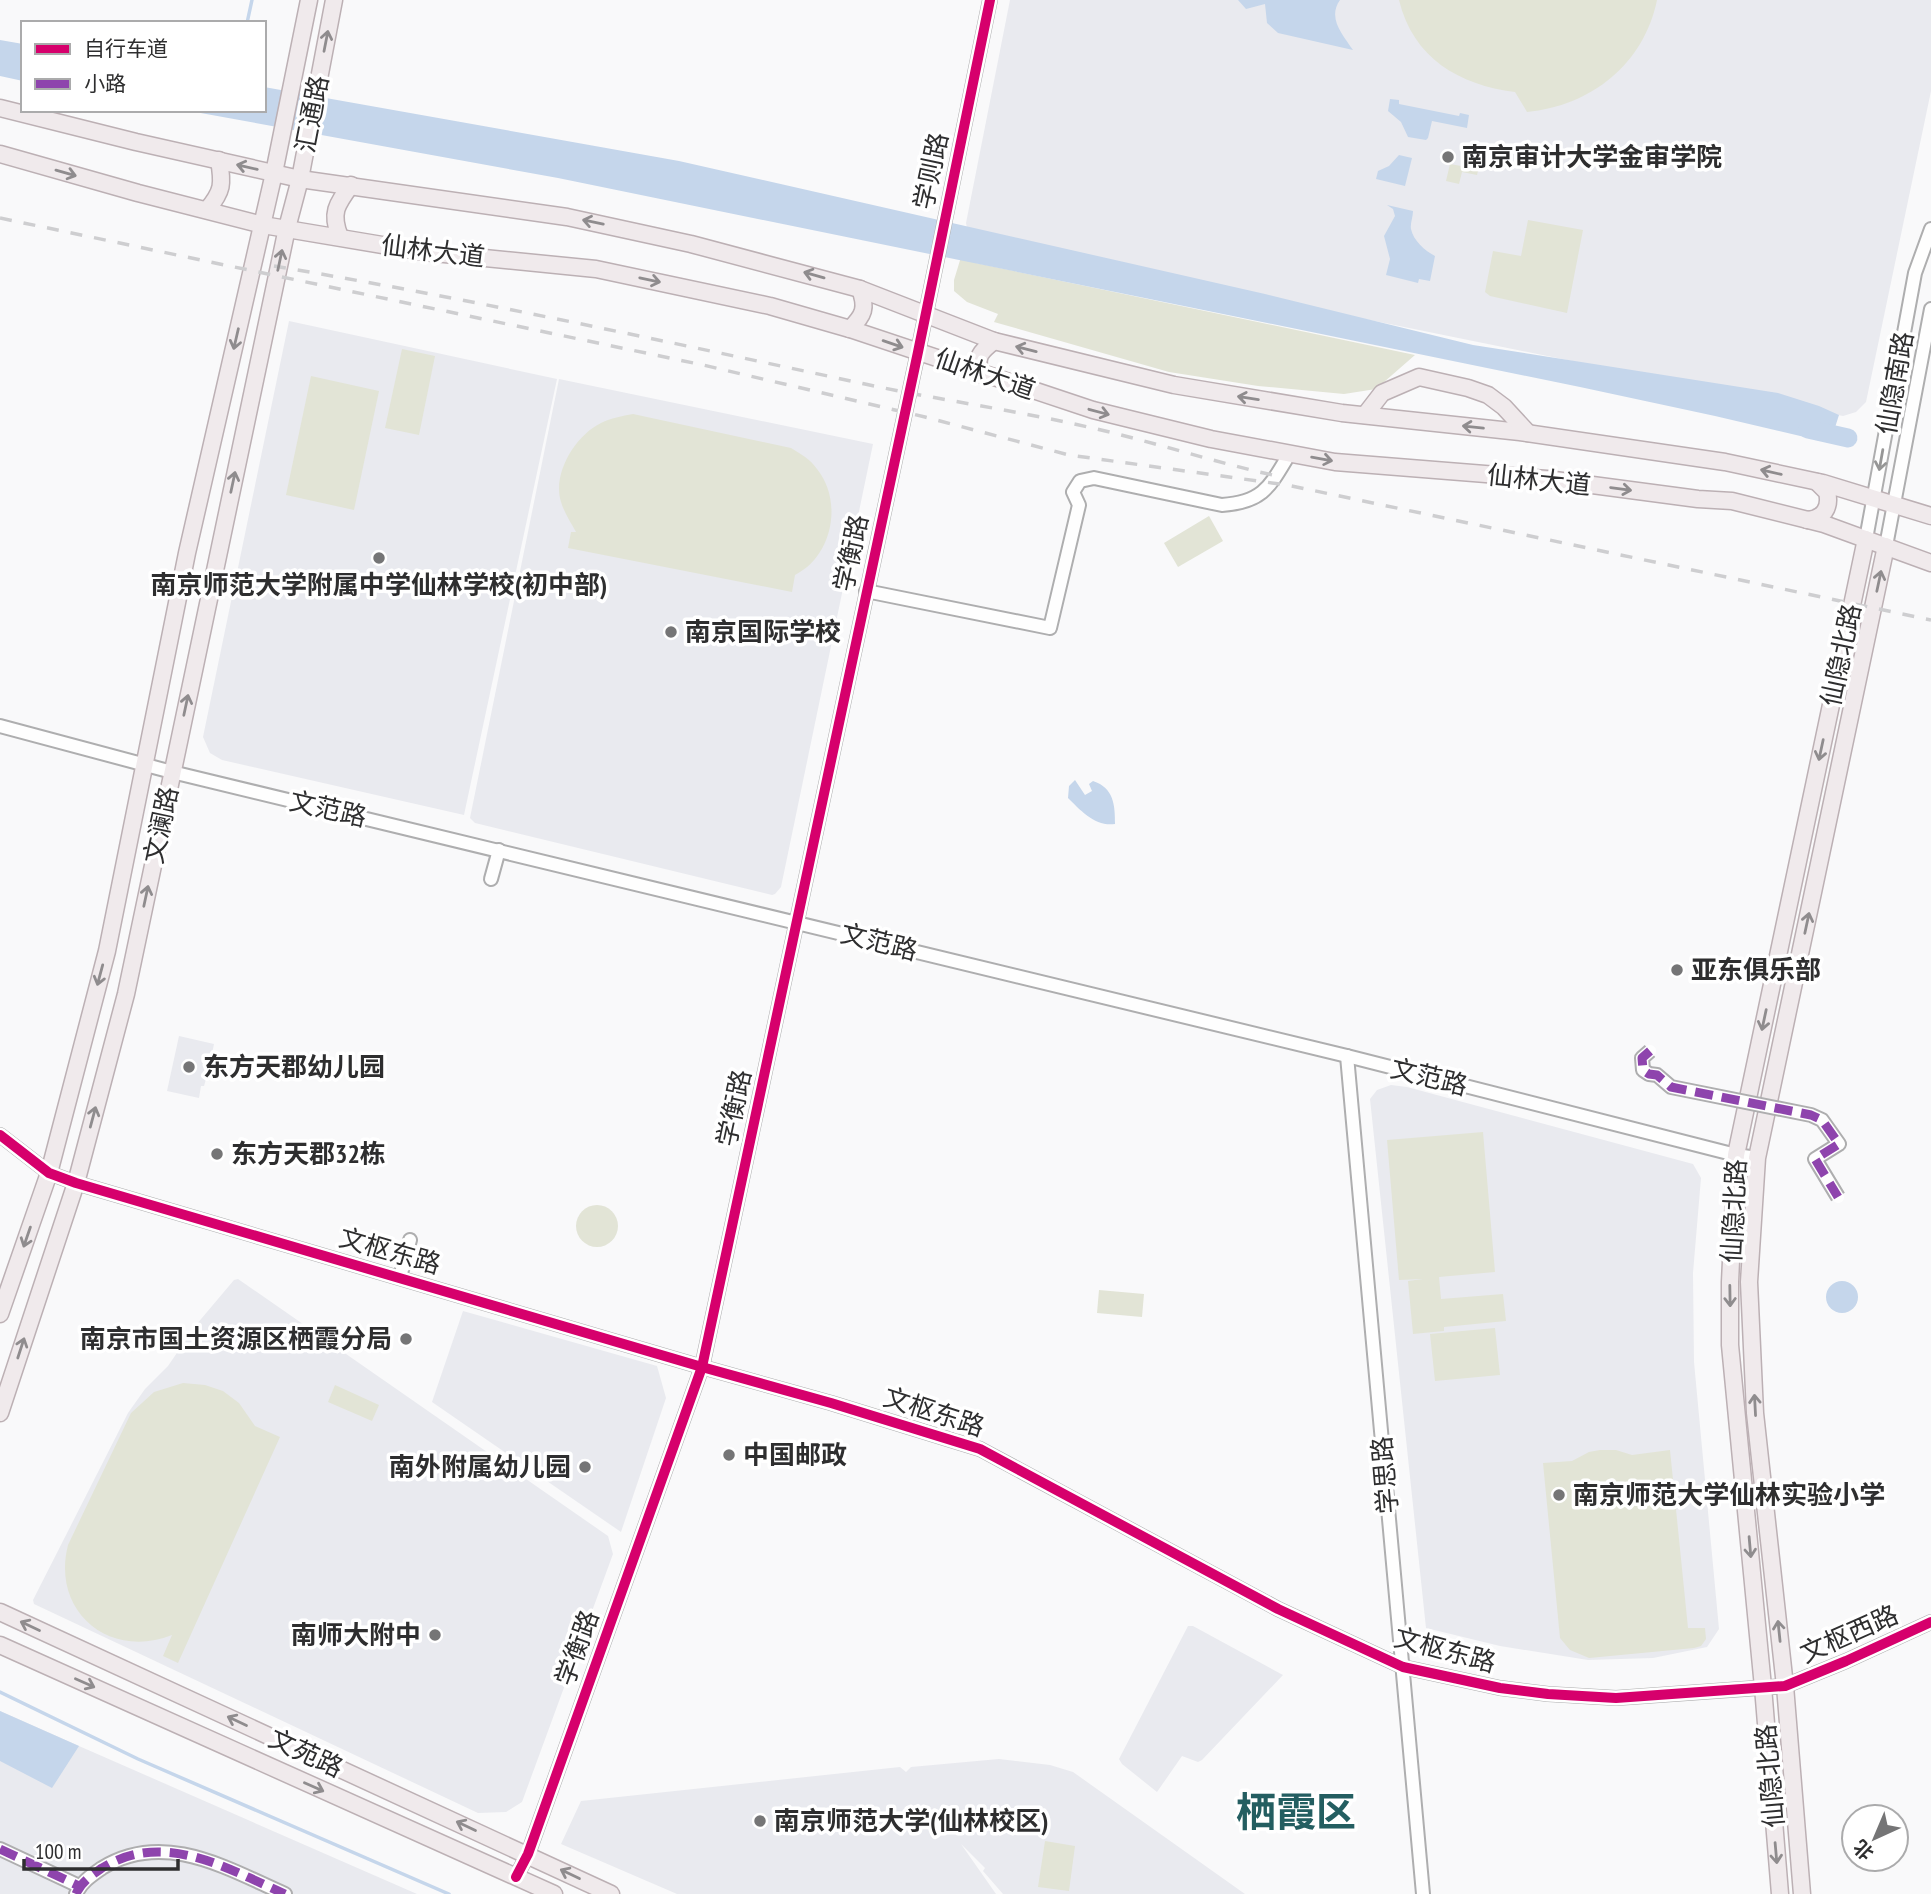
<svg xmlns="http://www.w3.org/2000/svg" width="1931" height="1894" viewBox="0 0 1931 1894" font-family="'PT Sans Narrow','Noto Sans SC',sans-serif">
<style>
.built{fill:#e9eaef}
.green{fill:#e2e4d6}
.water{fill:#c5d6eb}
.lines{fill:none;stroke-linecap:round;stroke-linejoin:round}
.stream{stroke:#c5d6eb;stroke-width:3.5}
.river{stroke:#c5d6eb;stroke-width:19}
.minor-casing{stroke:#aeaeaf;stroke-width:16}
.major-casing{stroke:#bcb0b4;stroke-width:19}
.minor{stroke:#fefefe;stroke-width:12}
.major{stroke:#f0eaec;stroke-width:16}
.rail{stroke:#ceced0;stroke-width:3.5;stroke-dasharray:12 12;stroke-linecap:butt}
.minor-bridge-casing{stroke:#aeaeaf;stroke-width:16;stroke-linecap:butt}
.minor-bridge{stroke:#fefefe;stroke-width:12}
.quiet{stroke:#8e44ad;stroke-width:9;stroke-dasharray:18 9;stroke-linecap:butt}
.cycleway-casing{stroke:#fff;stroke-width:15}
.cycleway{stroke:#d6006c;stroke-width:10}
.oneway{stroke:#8f8c8e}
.oneway2{stroke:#969696}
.poi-dot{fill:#757576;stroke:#fff;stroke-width:2.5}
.labels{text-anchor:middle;stroke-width:7;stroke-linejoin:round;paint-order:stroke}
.street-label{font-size:26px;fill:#2e2e2f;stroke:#fff}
.poi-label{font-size:26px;font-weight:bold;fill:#2e2e2f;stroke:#fff;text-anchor:start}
.town-label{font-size:40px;font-weight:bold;fill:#245e61;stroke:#fff}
</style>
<rect width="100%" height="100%" fill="#f9f9fa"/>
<g class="built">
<path d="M1010 0H1931V91L1866 402 1856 412 1843 416 980 241 967 228 966 223Z"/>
<path d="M289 321 557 379 464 815 222 760 210 753 203 737Z"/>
<path d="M559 379 873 444 781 887 775 894 772 895 475 823 470 818Z"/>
<path d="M179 1036 214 1044 209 1068 206 1067 205 1071 208 1072 204 1086H201L199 1098 167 1091Z"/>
<path d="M1391 1085 1407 1087 1693 1164 1701 1178 1693 1273 1694 1362 1719 1629 1707 1647 1653 1658 1588 1660 1500 1646 1426 1628 1370 1099 1377 1090Z"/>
<path d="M238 1279 608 1536 613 1554 522 1802 506 1812 478 1813 34 1604 33 1600 128 1413 145 1389 168 1366 196 1325 234 1280Z"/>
<path d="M463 1311 657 1366 666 1398 621 1532 432 1402Z"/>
<path d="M1188 1626H1193L1283 1675 1202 1760 1198 1762 1182 1756 1157 1792 1122 1764 1119 1759Z"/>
<path d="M0 1711 79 1746 417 1894H0Z"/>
<path d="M999 1759 1050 1765 1073 1772 1245 1894H1003L983 1871 985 1868 961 1844 996 1894H677L561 1844 581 1801 900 1767 906 1772 911 1767Z"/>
</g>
<g class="green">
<path d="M1399 0H1657C1644 64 1591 106 1527 112L1515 92C1459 85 1413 58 1399 0Z"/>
<path d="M1464 155 1481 158 1477 175 1462 172 1459 184 1446 181 1450 164 1461 166Z"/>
<path d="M1528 220 1583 230 1567 313 1490 296 1485 292 1493 251 1521 256Z"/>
<path d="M961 257 976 263 1415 355 1376 389 1344 394 1258 386 1169 372 994 322 998 314 967 302 954 291V280Z"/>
<path d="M402 349 435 356 419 435 385 428Z"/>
<path d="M311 376 379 391 354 510 286 495Z"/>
<path d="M633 414 791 448C801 454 810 459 817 469 843 501 833 556 795 575L792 592 568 548 571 532H576C571 523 564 512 561 502 552 473 576 435 601 423 611 418 622 416 633 414Z"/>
<path d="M1209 516 1223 541 1178 567 1164 543Z"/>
<path d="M1483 1132 1495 1272 1439 1277 1441 1299 1503 1294 1506 1321 1444 1327V1331L1413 1334 1408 1281 1423 1279 1399 1280 1387 1140Z"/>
<circle cx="597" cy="1226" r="21"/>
<path d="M1099 1290 1144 1294 1142 1317 1097 1313Z"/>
<path d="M1495 1328 1500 1375 1435 1381 1430 1334Z"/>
<path d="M183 1383 205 1385 223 1391 239 1403 255 1426 280 1437 178 1663 163 1656 172 1635C109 1660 51 1611 68 1545L131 1413 154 1392Z"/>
<path d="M335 1385 379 1405 372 1421 328 1402Z"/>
<path d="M1600 1450H1616L1632 1455 1670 1450 1688 1628H1705L1706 1639 1701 1646 1694 1648 1589 1658 1570 1650 1560 1638 1543 1463 1572 1461 1589 1452Z"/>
<path d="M1045 1841 1075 1846 1069 1891 1038 1887Z"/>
</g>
<g class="water">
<path d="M1238 0H1340C1327 18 1343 35 1353 50L1278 33 1267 23 1265 4 1246 9Z"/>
<path d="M0 40 23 44V81L0 76Z"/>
<path d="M264 87 679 161 1265 294 1473 345 1778 393 1819 406 1839 415 1830 443 1715 416 1580 387 558 178 184 110H264Z"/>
<path d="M1390 99 1399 100V104L1459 116 1460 113 1469 115 1467 128 1432 121 1428 138 1426 140 1408 137 1401 122 1388 111Z"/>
<path d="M1399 155 1412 158 1405 186 1376 179 1378 171 1389 166Z"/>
<path d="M1387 205 1413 211C1413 217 1410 224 1411 229 1413 240 1425 251 1435 256L1430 281 1419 279 1418 283 1386 275 1390 259 1384 236 1395 216 1393 209Z"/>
<path d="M1075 780 1085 795 1092 791 1089 784 1093 781C1114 788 1115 805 1115 824 1096 827 1081 811 1068 798L1069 786Z"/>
<circle cx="1842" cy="1297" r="16"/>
<path d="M0 1711 79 1746 52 1788 0 1761Z"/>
</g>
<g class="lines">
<g class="stream">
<path d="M247 23 252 0"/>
<path d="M0 1692 138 1759 449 1894"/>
</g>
<path class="river" d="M1808 429 1848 438"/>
<defs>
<g id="minor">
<path d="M1866 539 1915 273 1931 229"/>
<path d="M1886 546 1931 309"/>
<path d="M866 591 1050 628 1079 505 1073 492 1080 481 1094 478 1222 505C1264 502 1270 486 1290 453"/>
<path d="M0 726 172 772 1347 1056 1736 1155 1757 1158"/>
<path d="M491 879 499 850"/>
<path d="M1347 1056 1423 1894"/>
<path d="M0 1135 49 1173 76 1183 702 1367 831 1403 980 1449 1278 1609 1403 1667 1500 1688 1548 1694 1616 1698 1785 1686 1846 1661 1931 1622"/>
<path d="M400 1277 410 1240"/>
<path d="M0 1849 79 1886"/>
<path d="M516 1877 528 1854 702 1367 918 352 990 0"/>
<path d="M76 1894C81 1882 92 1875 102 1868 164 1830 226 1868 285 1894"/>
</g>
<g id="major">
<path d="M0 108 136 142 300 179 567 217 691 244 860 289 994 341 1174 385 1342 413 1520 432 1725 462 1823 483 1931 516"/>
<path d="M0 154 138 193 263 225 424 252 596 269 770 306 850 329 1093 410 1211 439 1335 462 1547 479 1698 499 1732 501 1824 524 1931 563"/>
<path d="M207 210C223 191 223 184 219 160"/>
<path d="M340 237C330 213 337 204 351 185"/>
<path d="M850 329C864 315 867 308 860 289"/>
<path d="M980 374C976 356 980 352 994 341"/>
<path d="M1365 415 1382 393 1419 377 1468 388 1488 395 1504 407 1528 433"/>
<path d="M1807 520C1823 519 1831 508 1827 492L1817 482"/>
<path d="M0 1314 49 1173 107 951 187 553 274 173 309 0"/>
<path d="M0 1413 76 1183 126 994 287 228 300 179 334 0"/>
<path d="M0 1612 611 1894"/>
<path d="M0 1645 554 1894"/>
<path d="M1780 1894 1763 1687 1730 1345V1282L1736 1155 1866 539"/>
<path d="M1802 1894 1785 1686 1755 1413 1749 1282 1757 1158 1886 546"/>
</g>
</defs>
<use href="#minor" class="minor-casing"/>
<use href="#major" class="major-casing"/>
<use href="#minor" class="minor"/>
<use href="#major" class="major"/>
<g class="rail">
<path d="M0 218 703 365 925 417 1069 455 1287 485 1931 620"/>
<path d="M274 266C472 299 668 342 865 384 939 400 1014 410 1088 427 1151 441 1213 462 1277 476"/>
</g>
<defs>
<path id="minor-bridge" d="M1650 1051 1642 1058 1643 1070 1649 1074 1657 1075 1671 1087 1811 1115 1822 1120 1839 1144 1815 1159 1838 1197"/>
</defs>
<use href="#minor-bridge" class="minor-bridge-casing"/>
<use href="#minor-bridge" class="minor-bridge"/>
<g class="quiet">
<path d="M1650 1051 1642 1058 1643 1070 1649 1074 1657 1075 1671 1087 1811 1115 1822 1120 1839 1144 1815 1159 1838 1197"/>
<path d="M0 1849 79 1886"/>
<path d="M76 1894C81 1882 92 1875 102 1868 164 1830 226 1868 285 1894"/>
</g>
<defs>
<g id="cycleway">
<path d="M0 1135 49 1173 76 1183 702 1367 831 1403 980 1449 1278 1609 1403 1667 1500 1688 1548 1694 1616 1698 1785 1686 1846 1661 1931 1622"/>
<path d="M516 1877 528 1854 702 1367 918 352 990 0"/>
</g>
</defs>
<use href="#cycleway" class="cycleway-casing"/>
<use href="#cycleway" class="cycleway"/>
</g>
<defs><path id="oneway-shaft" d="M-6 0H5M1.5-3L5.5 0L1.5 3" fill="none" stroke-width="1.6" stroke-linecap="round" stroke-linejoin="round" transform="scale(1.75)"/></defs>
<g class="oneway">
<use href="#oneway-shaft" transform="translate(326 41) rotate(-79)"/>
<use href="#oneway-shaft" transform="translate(247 167) rotate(-167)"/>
<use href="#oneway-shaft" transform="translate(66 173) rotate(16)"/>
<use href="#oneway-shaft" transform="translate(593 222) rotate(-168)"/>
<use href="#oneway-shaft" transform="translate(280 260) rotate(-78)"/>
<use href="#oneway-shaft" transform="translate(814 275) rotate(-164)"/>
<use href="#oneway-shaft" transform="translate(650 280) rotate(12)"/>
<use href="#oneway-shaft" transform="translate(236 339) rotate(103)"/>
<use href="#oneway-shaft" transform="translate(893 344) rotate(19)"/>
<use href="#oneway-shaft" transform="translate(1026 349) rotate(-166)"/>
<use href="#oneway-shaft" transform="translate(1248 398) rotate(-171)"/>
<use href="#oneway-shaft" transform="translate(1099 412) rotate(15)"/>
<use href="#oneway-shaft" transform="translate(1473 427) rotate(-174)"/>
<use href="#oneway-shaft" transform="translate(1322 459) rotate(10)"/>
<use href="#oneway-shaft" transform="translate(1771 472) rotate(-167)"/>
<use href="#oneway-shaft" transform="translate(233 482) rotate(-78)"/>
<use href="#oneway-shaft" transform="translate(1621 489) rotate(8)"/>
<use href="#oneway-shaft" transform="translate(1879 581) rotate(-78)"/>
<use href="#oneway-shaft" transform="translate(186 705) rotate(-78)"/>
<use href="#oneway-shaft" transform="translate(1821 750) rotate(102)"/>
<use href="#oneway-shaft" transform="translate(146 896) rotate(-78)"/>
<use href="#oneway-shaft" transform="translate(1807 923) rotate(-78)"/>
<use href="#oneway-shaft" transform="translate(100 975) rotate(105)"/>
<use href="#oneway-shaft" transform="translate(1764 1020) rotate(102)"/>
<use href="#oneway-shaft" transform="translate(93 1117) rotate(-75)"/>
<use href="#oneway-shaft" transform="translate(27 1237) rotate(109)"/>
<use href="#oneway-shaft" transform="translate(1730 1296) rotate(89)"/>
<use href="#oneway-shaft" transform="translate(21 1348) rotate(-72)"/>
<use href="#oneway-shaft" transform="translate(1755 1405) rotate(-93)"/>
<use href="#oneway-shaft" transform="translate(1750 1547) rotate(85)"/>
<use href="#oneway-shaft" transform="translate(30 1626) rotate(-155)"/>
<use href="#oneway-shaft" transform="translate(1779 1631) rotate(-96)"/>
<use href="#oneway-shaft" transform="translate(85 1683) rotate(24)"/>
<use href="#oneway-shaft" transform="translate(237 1721) rotate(-155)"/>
<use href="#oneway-shaft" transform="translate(314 1787) rotate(24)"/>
<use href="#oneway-shaft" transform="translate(466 1826) rotate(-155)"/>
<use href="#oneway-shaft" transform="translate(1776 1853) rotate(85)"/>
<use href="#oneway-shaft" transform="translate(570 1874) rotate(-154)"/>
</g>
<use class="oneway2" href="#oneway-shaft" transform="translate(1881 460) rotate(100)"/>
<g class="poi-dot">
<circle cx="1448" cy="157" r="7"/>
<circle cx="379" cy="558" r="7"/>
<circle cx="671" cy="632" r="7"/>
<circle cx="1677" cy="970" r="7"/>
<circle cx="189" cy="1067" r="7"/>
<circle cx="217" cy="1154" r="7"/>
<circle cx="406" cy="1339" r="7"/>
<circle cx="729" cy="1455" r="7"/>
<circle cx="585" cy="1467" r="7"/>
<circle cx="1559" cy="1495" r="7"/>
<circle cx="435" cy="1635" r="7"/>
<circle cx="760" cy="1821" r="7"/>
</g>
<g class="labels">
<g class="street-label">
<text transform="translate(312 114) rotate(-79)" y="9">汇通路</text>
<text transform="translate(931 171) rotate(-78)" y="9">学则路</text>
<text transform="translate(433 251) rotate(7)" y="9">仙林大道</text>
<text transform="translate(985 374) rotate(19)" y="9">仙林大道</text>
<text transform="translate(1895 383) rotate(-80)" y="9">仙隐南路</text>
<text transform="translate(1539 480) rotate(6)" y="9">仙林大道</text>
<text transform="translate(851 553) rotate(-78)" y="9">学衡路</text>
<text transform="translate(1841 655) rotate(-78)" y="9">仙隐北路</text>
<text transform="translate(328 809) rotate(13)" y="9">文范路</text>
<text transform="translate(161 825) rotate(-78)" y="9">文澜路</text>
<text transform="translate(879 942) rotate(14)" y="9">文范路</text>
<text transform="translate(1429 1077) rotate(14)" y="9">文范路</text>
<text transform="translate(734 1108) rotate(-78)" y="9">学衡路</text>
<text transform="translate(1734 1211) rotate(-87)" y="9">仙隐北路</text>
<text transform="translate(390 1251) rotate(16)" y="9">文枢东路</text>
<text transform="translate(934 1412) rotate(18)" y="9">文枢东路</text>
<text transform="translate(1385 1475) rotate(-95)" y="9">学思路</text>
<text transform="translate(1849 1634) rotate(-24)" y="9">文枢西路</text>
<text transform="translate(577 1648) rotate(-70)" y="9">学衡路</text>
<text transform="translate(1445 1650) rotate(15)" y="9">文枢东路</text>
<text transform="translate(306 1753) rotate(25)" y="9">文苑路</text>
<text transform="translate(1770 1776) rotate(-95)" y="9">仙隐北路</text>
</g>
<g class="poi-label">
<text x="1462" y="166">南京审计大学金审学院</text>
<text x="379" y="594" text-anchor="middle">南京师范大学附属中学仙林学校(初中部)</text>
<text x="685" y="641">南京国际学校</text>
<text x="1691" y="979">亚东俱乐部</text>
<text x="203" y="1076">东方天郡幼儿园</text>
<text x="231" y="1163">东方天郡32栋</text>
<text x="392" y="1348" text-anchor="end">南京市国土资源区栖霞分局</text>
<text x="743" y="1464">中国邮政</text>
<text x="571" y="1476" text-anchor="end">南外附属幼儿园</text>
<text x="1573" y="1504">南京师范大学仙林实验小学</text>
<text x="421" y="1644" text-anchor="end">南师大附中</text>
<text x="774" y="1830">南京师范大学(仙林校区)</text>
</g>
<g class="town-label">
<text x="1296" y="1826">栖霞区</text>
</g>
</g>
<rect x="21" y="21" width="245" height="91" fill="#ffffff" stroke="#ababac" stroke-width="2"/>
<rect x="35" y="44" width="35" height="10" fill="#d6006c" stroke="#ababac" stroke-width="2"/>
<text x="84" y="56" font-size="21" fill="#2e2e2f">自行车道</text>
<rect x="35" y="79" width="35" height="10" fill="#8e44ad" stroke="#ababac" stroke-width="2"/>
<text x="84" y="91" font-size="21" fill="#2e2e2f">小路</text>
<g transform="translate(1875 1838) rotate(224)"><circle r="33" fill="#ffffff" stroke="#ababac" stroke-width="2"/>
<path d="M0-5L12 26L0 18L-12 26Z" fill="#757576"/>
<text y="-10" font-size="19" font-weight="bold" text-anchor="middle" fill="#2e2e2f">北</text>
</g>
<path d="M24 1859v10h154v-10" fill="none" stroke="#2e2e2f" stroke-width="3.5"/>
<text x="35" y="1859" font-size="21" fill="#2e2e2f" stroke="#ffffff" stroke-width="5" paint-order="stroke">100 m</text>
</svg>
